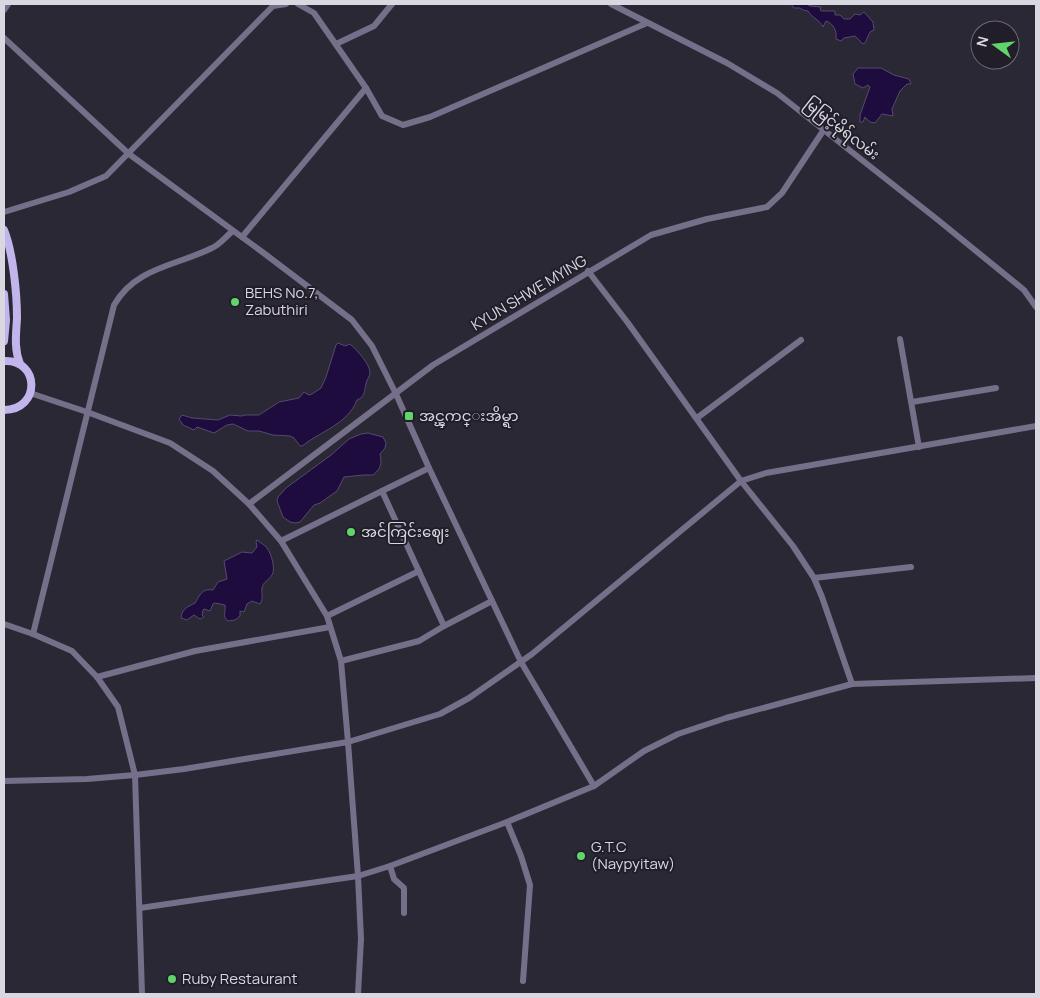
<svg xmlns="http://www.w3.org/2000/svg" width="1040" height="998" viewBox="0 0 1040 998" font-family="Manrope,'Noto Sans Myanmar',sans-serif">
<style>
.water{fill:#1f0c3e;stroke:#57496f}
.lines{fill:none;stroke-linecap:round;stroke-linejoin:round}
.minor{stroke:#756f89;stroke-width:6}
.major{stroke:#c1b5eb;stroke-width:8}
.poi-dot{fill:#61d46a;stroke:#211e2a;stroke-width:2}
.labels{text-anchor:middle;stroke-width:4;stroke-linejoin:round;paint-order:stroke}
.street-label{font-size:15px;fill:#d9d8e0;stroke:#211e2a}
.poi-label{font-size:15px;fill:#d9d8e0;stroke:#211e2a;text-anchor:start}
</style>
<rect width="100%" height="100%" fill="#2b2835"/>
<g class="water">
<path d="M791 4H807L810 6 821 7 820 10 822 11H835V15H840L844 19H850L855 14 860 15 864 12 873 22 874 30 870 32 865 43 863 44 855 36 844 38 841 41 836 39C837 31 834 24 826 21L823 27C820 20 812 18 808 11L803 10 800 8H794Z"/>
<path d="M858 68H881L894 75 909 79 911 84H907L900 91 892 109 893 116 882 114 875 123 870 122 865 117 863 122H860V115L870 87 868 85 863 88 855 84 853 74Z"/>
<path d="M338 343 345 346 350 344C357 350 370 364 370 373 370 377 366 380 366 384 364 392 365 397 357 400 348 424 321 431 302 446H300L294 438 290 436 273 435 259 431H248L233 424 227 425 214 433 197 427 194 430 183 425 179 419 182 415 192 418 218 420 230 415 242 416 245 415H259L279 402 299 398 304 392 309 395 312 394 321 388 326 377 336 345Z"/>
<path d="M368 433 383 437 386 443 385 448 380 454C382 465 381 468 373 475H364L344 477 337 491 320 503 314 505 300 522 295 523 290 522 283 517 277 501 278 497 286 488 331 455 349 439 361 434Z"/>
<path d="M257 540C260 543 265 545 267 548 271 553 276 569 272 575 269 580 263 582 262 588 261 594 264 598 260 604L252 601 247 604 244 612 240 611V616L235 620 228 621C222 617 226 611 225 605L215 603 213 604 210 611 204 609 203 610 202 615 204 617 200 619 194 615 187 620 181 618C182 608 188 607 195 603 200 595 202 588 213 590L218 582 227 579 224 561 242 552 252 553 257 547 256 541Z"/>
</g>
<g class="lines">
<g class="minor">
<path d="M298 4 314 13 366 88 382 116 403 125 430 117 647 23"/>
<path d="M611 4 727 63 777 93 938 220 1024 290 1036 307"/>
<path d="M4 10 8 4"/>
<path d="M4 38 129 154 265 254 352 320 372 346 396 394 429 468 521 662 594 786"/>
<path d="M336 44 374 26 392 4"/>
<path d="M4 212 69 192 106 176 273 6 286 4"/>
<path d="M242 237 366 88"/>
<path d="M588 271 628 323 741 481 793 546 814 578 822 597 852 684"/>
<path d="M900 339 919 447"/>
<path d="M30 393 87 412 170 443 213 471 249 504 281 541 327 616 341 661 348 742 358 876 361 939 358 994"/>
<path d="M912 402 996 388"/>
<path d="M697 418 801 340"/>
<path d="M429 468 382 491 444 626"/>
<path d="M249 504 433 365 651 235 707 219 767 207 782 193 823 131"/>
<path d="M281 541 382 491"/>
<path d="M814 578 911 567"/>
<path d="M327 616 419 571"/>
<path d="M4 624 33 634 72 651 97 677 118 707 135 775 142 994"/>
<path d="M33 634 114 305C136 267 176 266 212 248 220 245 226 236 233 231"/>
<path d="M341 661 419 641 444 626 492 601"/>
<path d="M97 677 195 651 330 627"/>
<path d="M4 781 87 779 135 775 184 769 348 742 440 714 469 698 532 654 741 481 766 473 1036 426"/>
<path d="M507 822 521 856 530 885 523 981"/>
<path d="M390 866 394 879 404 888V913"/>
<path d="M140 908 358 876 390 866 507 822 594 786 644 751 678 734 726 718 852 684 1036 678"/>
</g>
<g class="major">
<path d="M4 230C13 252 17 294 17 318 16 335 14 349 20 364"/>
<path d="M4 294 6 320 4 341"/>
<path d="M4 361C40 359 41 410 4 410"/>
</g>
</g>
<g class="poi-dot">
<circle cx="235" cy="302" r="5"/>
<rect x="404" y="411" width="10" height="10" rx="2.5"/>
<circle cx="351" cy="532" r="5"/>
<circle cx="581" cy="856" r="5"/>
<circle cx="172" cy="979" r="5"/>
</g>
<g class="labels">
<g class="street-label">
<text transform="translate(842 129) rotate(38)" y="5">မြမြင့်မိုရ်လမ်း</text>
<text transform="translate(529 293) rotate(-31)" y="5">KYUN SHWE MYING</text>
</g>
<g class="poi-label">
<text x="245" y="298">BEHS No.7,<tspan x="245" dy="17">Zabuthiri</tspan></text>
<text x="419" y="421">အင္ၾကင္းအိမ္ရာ</text>
<text x="361" y="537">အင်ကြင်းဈေး</text>
<text x="591" y="852">G.T.C<tspan x="591" dy="17">(Naypyitaw)</tspan></text>
<text x="182" y="984">Ruby Restaurant</text>
</g>
</g>
<rect width="1040" height="998" fill="none" stroke="#d9d8e0" stroke-width="10"/>
<g transform="translate(995 45) rotate(285)"><circle r="24" fill="#211e2a" stroke="#6b6873"/>
<path d="M0-4L9 19L0 12L-9 19Z" fill="#61d46a"/>
<text y="-8" font-size="14" font-weight="bold" text-anchor="middle" fill="#d9d8e0">N</text>
</g>
</svg>
